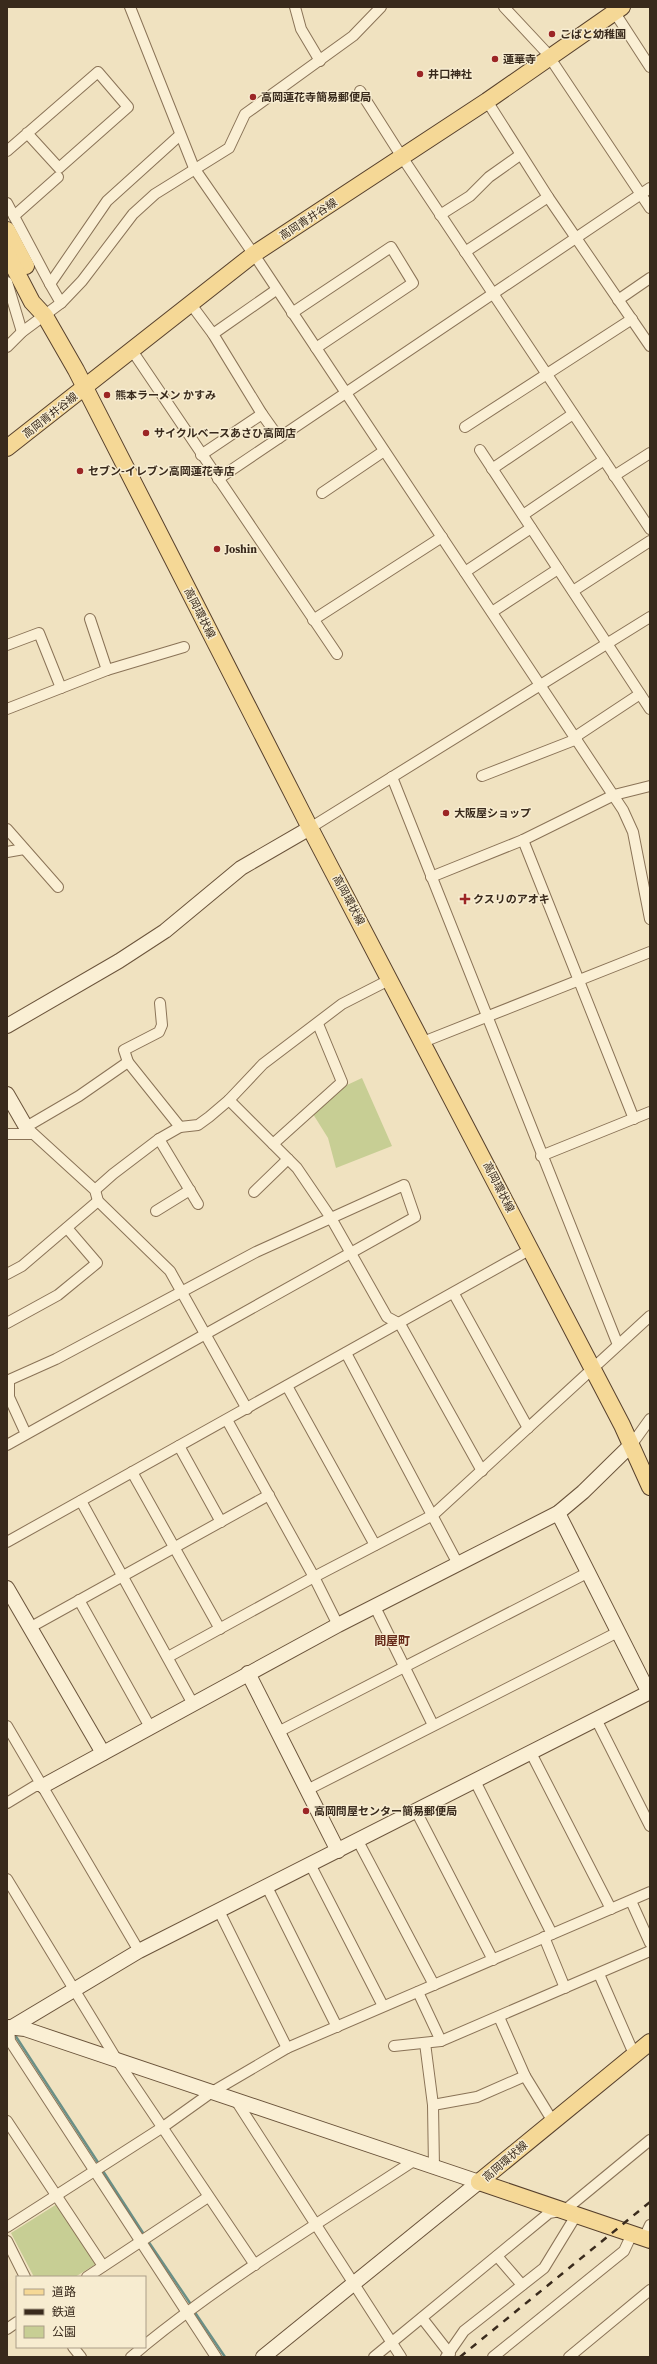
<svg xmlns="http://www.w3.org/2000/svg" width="657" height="2364" viewBox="0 0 657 2364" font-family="'Source Serif 4','Noto Sans JP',serif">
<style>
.green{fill:#c7ce94}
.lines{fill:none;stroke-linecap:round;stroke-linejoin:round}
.stream{stroke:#6a9087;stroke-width:2.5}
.street-casing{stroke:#8a7357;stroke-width:12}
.secondary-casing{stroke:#6b543b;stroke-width:16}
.primary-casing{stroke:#57402c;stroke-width:18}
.street{stroke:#faefd4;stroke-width:10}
.secondary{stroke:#faefd4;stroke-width:14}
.primary{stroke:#f5d896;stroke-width:16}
.rail{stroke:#392a1c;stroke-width:2.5;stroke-dasharray:7 7;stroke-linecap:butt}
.poi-dot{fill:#9b2525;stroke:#f7ecd0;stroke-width:1.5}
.labels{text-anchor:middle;stroke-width:3;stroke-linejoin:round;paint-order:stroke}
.poi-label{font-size:11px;font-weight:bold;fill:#392a1c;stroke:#f7ecd0;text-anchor:start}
.street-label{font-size:11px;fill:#392a1c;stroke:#f7ecd0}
.neighbourhood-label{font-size:12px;font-weight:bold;fill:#672b1a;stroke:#f7ecd0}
</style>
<rect width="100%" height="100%" fill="#f0e2c0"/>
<g class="green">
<path d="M362 1078 392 1146 336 1168 328 1138 313 1114 347 1085Z"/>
<path d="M57 2204 96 2264 75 2277H34L11 2233Z"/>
</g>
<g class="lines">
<g class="stream">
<path d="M13 2032 99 2164"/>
<path d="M101 2168 145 2236"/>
<path d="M148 2241 192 2306"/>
<path d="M194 2311 225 2357"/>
</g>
<defs>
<g id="street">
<path d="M130 7 194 168 259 262 623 810 633 832 650 919"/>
<path d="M295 7 301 29 320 61"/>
<path d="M504 7 546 52 650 208"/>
<path d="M615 13 650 67"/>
<path d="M360 91 402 157 650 529"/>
<path d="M487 101 548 197 650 346"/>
<path d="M7 151 98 72 128 107 59 168 27 133"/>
<path d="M7 203 50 284"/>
<path d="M440 215 470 196 489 177 520 155"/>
<path d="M14 216 58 177"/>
<path d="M465 252 548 197"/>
<path d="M7 282 22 332"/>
<path d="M618 300 650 278"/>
<path d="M61 303 50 284 107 201 180 135"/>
<path d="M190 303 213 334"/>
<path d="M292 313 391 247 413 283 316 348"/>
<path d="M7 347 22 332 61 303 82 281 133 214 155 194 229 148 245 114 353 36 381 7"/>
<path d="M131 349 337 654"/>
<path d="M262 414 213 334 276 290"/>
<path d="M465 427 632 319"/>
<path d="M480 450 650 709"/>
<path d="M201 455 262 414 279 438"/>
<path d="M492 469 573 414"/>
<path d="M614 476 650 453"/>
<path d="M218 479 650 188"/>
<path d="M322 493 384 451"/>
<path d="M523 515 604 460"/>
<path d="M465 572 531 528"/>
<path d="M573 591 650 541"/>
<path d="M492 612 558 569"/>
<path d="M90 619 107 670"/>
<path d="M313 620 442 537"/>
<path d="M7 645 39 633 61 688"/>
<path d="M7 709 107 670 184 647"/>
<path d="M575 737 640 694"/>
<path d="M482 776 577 739"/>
<path d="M392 777 618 1345"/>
<path d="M310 828 650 617"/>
<path d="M7 829 58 887"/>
<path d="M523 840 634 1119"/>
<path d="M7 852 24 849"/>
<path d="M431 877 523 840 614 795 650 786"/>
<path d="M160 1003 162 1025 159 1032 124 1050 128 1062 180 1127"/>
<path d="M423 1042 650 952"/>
<path d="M128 1062 79 1096 26 1127 95 1190 98 1201 170 1271 247 1409"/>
<path d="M229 1100 297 1168 331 1218 387 1317 400 1324 482 1471"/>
<path d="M7 1134H31"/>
<path d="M159 1139 198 1204"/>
<path d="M273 1144 342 1082 318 1024"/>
<path d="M541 1156 650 1112"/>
<path d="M95 1190 113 1174 159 1139 180 1127 198 1125 209 1117 229 1100 263 1064 342 1004 391 979"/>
<path d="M254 1192 288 1159"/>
<path d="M156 1211 190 1190"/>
<path d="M7 1274 22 1266 98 1201"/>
<path d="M454 1294 528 1428"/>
<path d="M7 1323 58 1295 97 1263 67 1228"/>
<path d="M346 1353 458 1564"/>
<path d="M287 1386 375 1545"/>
<path d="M227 1420 314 1577 338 1625"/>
<path d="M632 1444 650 1419"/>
<path d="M7 1445 415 1217 404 1185 256 1252 56 1359 9 1380V1397L26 1434"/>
<path d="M179 1446 221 1522"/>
<path d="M132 1472 220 1629"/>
<path d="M81 1501 193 1704"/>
<path d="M7 1542 531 1249"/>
<path d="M79 1600 150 1727"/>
<path d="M375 1607 433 1725"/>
<path d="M31 1627 269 1495"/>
<path d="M168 1657 314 1577 433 1515 650 1316"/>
<path d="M596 1719 650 1826"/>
<path d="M7 1726 139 1951"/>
<path d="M278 1732 587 1573"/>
<path d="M531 1753 611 1909"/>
<path d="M475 1781 552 1934"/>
<path d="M307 1790 618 1632"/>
<path d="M7 1803 35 1786H43"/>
<path d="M416 1811 493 1960"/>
<path d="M358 1841 434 1985"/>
<path d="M310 1864 383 2006"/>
<path d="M7 1879 117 2060 255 2265"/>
<path d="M267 1887 337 2027"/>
<path d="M631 1901 650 1943"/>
<path d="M219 1911 287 2048"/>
<path d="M544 1937 565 1988"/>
<path d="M599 1974 634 2054"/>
<path d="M418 1992 441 2041"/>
<path d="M499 2017 525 2076 552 2120"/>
<path d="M9 2028 10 2041 216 2357"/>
<path d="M425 2043 433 2105 434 2168"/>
<path d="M394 2046 441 2041 650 1951"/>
<path d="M235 2099 401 2357"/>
<path d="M433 2105 477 2097 525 2076"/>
<path d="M7 2121 103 2266"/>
<path d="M7 2227 163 2127 212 2092 287 2048 650 1892"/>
<path d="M644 2238 650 2225"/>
<path d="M7 2241 25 2277"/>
<path d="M497 2256 522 2285"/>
<path d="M87 2277 208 2197"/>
<path d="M422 2318 450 2354"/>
<path d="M7 2329 17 2322"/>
<path d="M145 2345C230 2276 324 2220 415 2160"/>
<path d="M73 2347 81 2357"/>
<path d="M131 2357 143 2347"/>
<path d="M374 2357 549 2213 565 2210 650 2140"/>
<path d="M446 2357 464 2331 544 2268 577 2214"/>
<path d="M493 2357 624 2251 632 2234"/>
<path d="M569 2357 650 2290"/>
</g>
<g id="secondary">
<path d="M7 1026 119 961 165 931 241 868 310 828"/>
<path d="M7 1094 26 1127"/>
<path d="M558 1513 649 1693"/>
<path d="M7 1588 103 1753"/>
<path d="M248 1673 338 1851"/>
<path d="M43 1786 338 1625 558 1513 583 1492 632 1444"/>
<path d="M7 2027 25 2029 479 2182"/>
<path d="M7 2030 139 1951 650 1692"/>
<path d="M263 2357 479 2182"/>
</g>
<g id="primary">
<path d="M7 230 26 266"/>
<path d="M7 254 32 302 45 316 76 370 310 828 622 1425 650 1487"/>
<path d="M7 448 254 254 487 101 622 7"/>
<path d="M479 2182 650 2042"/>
<path d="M479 2182 650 2240"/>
</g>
</defs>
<use href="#street" class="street-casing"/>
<use href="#secondary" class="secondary-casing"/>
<use href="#primary" class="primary-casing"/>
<use href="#street" class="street"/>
<use href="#secondary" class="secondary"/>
<use href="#primary" class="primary"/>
<path class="rail" d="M460 2357 650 2202"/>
</g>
<g class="poi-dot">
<circle cx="552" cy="34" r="4"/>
<circle cx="495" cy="59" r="4"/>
<circle cx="420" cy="74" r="4"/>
<circle cx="253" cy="97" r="4"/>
<circle cx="107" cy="395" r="4"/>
<circle cx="146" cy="433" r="4"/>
<circle cx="80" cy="471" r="4"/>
<circle cx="217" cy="549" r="4"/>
<circle cx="446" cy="813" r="4"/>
<path d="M463 893h4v4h4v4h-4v4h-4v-4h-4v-4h4z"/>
<circle cx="306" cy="1811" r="4"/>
</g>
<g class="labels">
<g class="poi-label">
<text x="560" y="38">こばと幼稚園</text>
<text x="503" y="63">蓮華寺</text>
<text x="428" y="78">井口神社</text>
<text x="261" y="101">高岡蓮花寺簡易郵便局</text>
<text x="115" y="399">熊本ラーメン かすみ</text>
<text x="154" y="437">サイクルベースあさひ高岡店</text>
<text x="88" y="475">セブン-イレブン高岡蓮花寺店</text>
<text x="225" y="553">Joshin</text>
<text x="454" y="817">大阪屋ショップ</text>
<text x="473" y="903">クスリのアオキ</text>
<text x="314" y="1815">高岡問屋センター簡易郵便局</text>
</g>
<g class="street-label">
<text transform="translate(308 219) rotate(-33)" y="4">高岡青井谷線</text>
<text transform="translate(50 415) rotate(-38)" y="4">高岡青井谷線</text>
<text transform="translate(200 613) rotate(63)" y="4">高岡環状線</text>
<text transform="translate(349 900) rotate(62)" y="4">高岡環状線</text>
<text transform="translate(499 1187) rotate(63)" y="4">高岡環状線</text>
<text transform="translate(505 2161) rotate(-41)" y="4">高岡環状線</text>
</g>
<g class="neighbourhood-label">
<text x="392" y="1645">問屋町</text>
</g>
</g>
<rect width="657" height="2364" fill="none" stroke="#392a1c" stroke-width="16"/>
<rect x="16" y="2276" width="130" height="72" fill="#f7ecd0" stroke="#ab9e88"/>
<rect x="24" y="2289" width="20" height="6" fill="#f5d896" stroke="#ab9e88"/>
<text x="52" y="2296" font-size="12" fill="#392a1c">道路</text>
<rect x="24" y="2309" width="20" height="6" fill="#392a1c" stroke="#ab9e88"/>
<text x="52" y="2316" font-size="12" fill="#392a1c">鉄道</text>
<rect x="24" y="2326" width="20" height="12" fill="#c7ce94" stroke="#ab9e88"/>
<text x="52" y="2336" font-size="12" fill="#392a1c">公園</text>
</svg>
